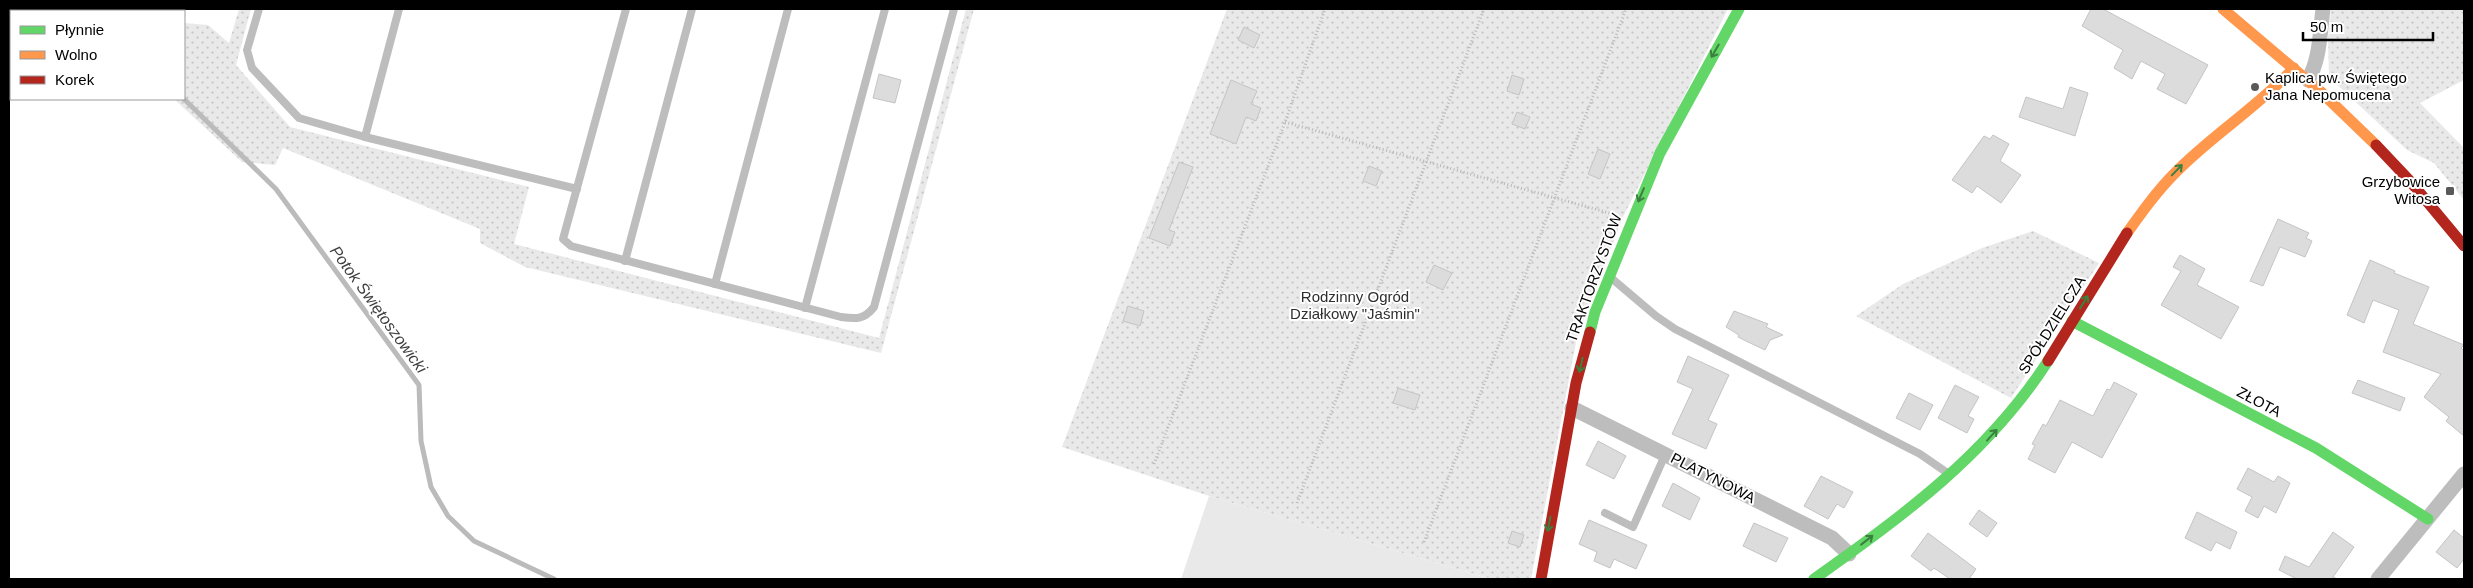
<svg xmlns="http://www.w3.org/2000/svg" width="2473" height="588" viewBox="0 0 2473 588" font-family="Helvetica,sans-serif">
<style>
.grass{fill:url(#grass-dots)}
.park{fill:#e9e9e9}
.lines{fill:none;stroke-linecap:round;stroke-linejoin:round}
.stream{stroke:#bbb;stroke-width:5}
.building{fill:#dcdcdc;stroke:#c4c4c4}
.path{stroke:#b8b8b8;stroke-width:3;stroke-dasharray:1 2.5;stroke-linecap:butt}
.lane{stroke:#bdbdbd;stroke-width:8}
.street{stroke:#bdbdbd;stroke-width:15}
.fast{stroke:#63d668;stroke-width:11}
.slow{stroke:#ff974d;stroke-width:11}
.jam{stroke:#b3261e;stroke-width:11}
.oneway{stroke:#3b803e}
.poi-dot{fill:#595959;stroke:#fff;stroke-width:2}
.labels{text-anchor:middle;stroke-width:4;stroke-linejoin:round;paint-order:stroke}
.poi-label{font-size:15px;fill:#000;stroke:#fff;text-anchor:start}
.street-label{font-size:15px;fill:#000;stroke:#fff}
.park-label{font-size:15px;fill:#2e2e2e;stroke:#fff}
.water-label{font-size:16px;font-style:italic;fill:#3f3f3f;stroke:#fff}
</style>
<defs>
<pattern id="grass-dots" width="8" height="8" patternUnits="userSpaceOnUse" patternTransform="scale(1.25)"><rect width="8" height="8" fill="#e9e9e9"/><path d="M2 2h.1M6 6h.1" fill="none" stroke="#c6c6c6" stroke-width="1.8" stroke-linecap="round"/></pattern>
</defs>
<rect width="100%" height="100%" fill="#fff"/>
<g class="grass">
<path d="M239 9H251L236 65 290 127 529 187 514 244 879 338 966 9H974L881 353 525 267 480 243V229L283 148 275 165 242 162 174 99H184V23L208 25 229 43Z"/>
<path d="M1227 9H1728L1623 217 1577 337 1531 579H1491L1209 496 1062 447Z"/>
<path d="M2331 9H2464V80L2420 103 2464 148V200L2434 163 2407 150 2329 77 2328 40Z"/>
<path d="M2033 231 2099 263 2011 398 1856 316 1903 284 1982 248Z"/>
</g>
<path class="park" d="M1209 496 1491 579H1181Z"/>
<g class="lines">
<g class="stream">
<path d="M91 9 94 11"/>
<path d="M184 99 276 189 419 385 421 441 431 487 448 516 474 541 554 579"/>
</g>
</g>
<g class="building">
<path d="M2091 9H2103L2208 65 2186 104 2157 89 2165 74 2141 61 2132 79 2114 68 2123 50 2082 26Z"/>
<path d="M1244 27 1260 35 1254 48 1238 40Z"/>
<path d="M879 74 901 80 895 103 873 98Z"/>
<path d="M1512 75 1524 79 1519 95 1507 91Z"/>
<path d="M1231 80 1257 91 1251 104 1261 108 1256 121 1246 117 1236 144 1210 134Z"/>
<path d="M2070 87 2088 93 2075 136 2019 117 2026 97 2063 109Z"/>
<path d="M1517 112 1530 117 1525 129 1512 124Z"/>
<path d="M1993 135 2009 144 2000 161 2021 175 2001 203 1977 186 1972 193 1952 180 1984 136 1990 139Z"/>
<path d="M1598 149 1610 154 1600 179 1588 174Z"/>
<path d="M1179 162 1193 167 1169 230 1175 232 1170 246 1149 238Z"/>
<path d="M1369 166 1382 171 1376 186 1363 181Z"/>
<path d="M2278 219 2309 233 2306 238 2312 241 2305 257 2280 247 2263 286 2250 281Z"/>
<path d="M2180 255 2205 269 2197 285 2239 307 2221 339 2161 305 2181 271 2173 267Z"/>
<path d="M2370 260 2395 271 2394 273 2429 287 2413 324 2464 345 2461 348 2464 351V436L2446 421 2449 417 2424 397 2441 374 2383 352 2399 310 2373 300 2364 323 2347 315Z"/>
<path d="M1434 265 1452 273 1443 290 1426 282Z"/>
<path d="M1128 306 1144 311 1140 326 1123 321Z"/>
<path d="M1734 311 1768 324 1766 327 1783 335 1770 340 1765 350 1746 341 1738 337 1739 335 1726 327Z"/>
<path d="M1688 356 1729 375 1708 420 1717 424 1706 449 1672 434 1693 389 1677 382Z"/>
<path d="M2358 380 2405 398 2400 411 2352 393Z"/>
<path d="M2114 382 2137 394 2102 458 2072 442 2055 473 2028 459 2035 445 2032 444 2043 424 2046 426 2060 400 2093 416 2107 389 2110 390Z"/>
<path d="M1955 385 1979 397 1968 416 1974 419 1967 433 1938 418Z"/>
<path d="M1398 388 1420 395 1415 410 1393 403Z"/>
<path d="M1909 393 1933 405 1920 430 1896 418Z"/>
<path d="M1598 441 1626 456 1614 479 1586 465Z"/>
<path d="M2248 468 2274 482 2278 476 2290 483 2276 513 2264 506 2258 518 2245 511 2252 497 2237 489Z"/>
<path d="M1821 476 1853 492 1844 508 1837 504 1828 519 1804 506Z"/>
<path d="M1673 483 1700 498 1690 520 1662 506Z"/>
<path d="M1979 510 1997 523 1987 537 1969 524Z"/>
<path d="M2197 512 2237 532 2230 549 2216 542 2211 551 2185 538Z"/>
<path d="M1589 520 1647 545 1636 569 1614 559 1610 568 1594 561 1597 552 1579 544Z"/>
<path d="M1754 523 1788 538 1776 562 1743 546Z"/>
<path d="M2454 530 2464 538V559L2457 568 2436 552Z"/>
<path d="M1512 531 1524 535 1520 547 1508 543Z"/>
<path d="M2333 532 2354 547 2333 577 2337 579H2297L2279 570 2285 556 2309 567Z"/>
<path d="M1928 533 1976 569 1969 579H1950L1934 568 1931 571 1911 556Z"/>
</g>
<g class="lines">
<g class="path">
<path d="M1285 122 1616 215"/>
<path d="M1154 464 1285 122 1325 9"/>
<path d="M1297 503 1484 9"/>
<path d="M1424 542 1626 9"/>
</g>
<g class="lane">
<path d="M259 9 247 50 252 68 299 118 365 137 577 189"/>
<path d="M626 9 563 239 571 246 841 317C856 319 864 320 874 307L954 9"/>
<path d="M365 137 399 9"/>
<path d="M625 261 692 9"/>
<path d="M1610 277 1656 316 1675 329 1920 454 1949 474"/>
<path d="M715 284 788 9"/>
<path d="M805 308 885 9"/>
<path d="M1605 513 1633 527 1665 455"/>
</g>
<g class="street">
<path d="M2308 80C2320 60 2320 32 2323 9"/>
<path d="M1572 408 1832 538 1849 554"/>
<path d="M2378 579 2464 474"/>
</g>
<g class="fast">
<path d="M2072 321 2316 448 2428 519"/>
<path d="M1590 332 1595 312 1660 153 1739 9"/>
<path d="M1814 579C1904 515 1987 455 2048 361"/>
</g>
<g class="slow">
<path d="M2223 9 2320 91 2376 145"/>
<path d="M2127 233C2142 212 2157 191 2175 173 2212 135 2258 107 2294 68"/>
</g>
<g class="jam">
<path d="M2376 145 2410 181 2464 246"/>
<path d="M2048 361 2127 233"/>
<path d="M1541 579 1576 383 1590 332"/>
</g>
</g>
<defs><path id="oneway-shaft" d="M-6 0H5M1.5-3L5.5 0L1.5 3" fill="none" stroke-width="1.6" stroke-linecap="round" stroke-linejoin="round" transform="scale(1.25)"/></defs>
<g class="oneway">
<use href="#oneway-shaft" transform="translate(1715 51) rotate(120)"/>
<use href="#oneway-shaft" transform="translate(2177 170) rotate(-46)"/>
<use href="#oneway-shaft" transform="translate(1641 195) rotate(113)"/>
<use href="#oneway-shaft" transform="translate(2084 302) rotate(-58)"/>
<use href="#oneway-shaft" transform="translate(1581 365) rotate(103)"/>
<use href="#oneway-shaft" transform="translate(1992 435) rotate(-48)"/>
<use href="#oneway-shaft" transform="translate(1549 524) rotate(101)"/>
<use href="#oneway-shaft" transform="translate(1867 540) rotate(-38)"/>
</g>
<g class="poi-dot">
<circle cx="2255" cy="87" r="5"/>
<rect x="2445" y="186" width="10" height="10" rx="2.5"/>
</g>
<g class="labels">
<g class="poi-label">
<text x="2265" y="83">Kaplica pw. Świętego<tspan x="2265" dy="17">Jana Nepomucena</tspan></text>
<text x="2440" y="187" text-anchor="end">Grzybowice<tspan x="2440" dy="17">Witosa</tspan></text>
</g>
<g class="street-label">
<text transform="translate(1594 278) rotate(-70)" y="5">TRAKTORZYSTÓW</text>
<text transform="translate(2052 325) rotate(-58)" y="5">SPÓŁDZIELCZA</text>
<text transform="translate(2259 402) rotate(28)" y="5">ZŁOTA</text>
<text transform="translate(1713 478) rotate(27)" y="5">PLATYNOWA</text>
</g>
<g class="park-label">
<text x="1355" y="302">Rodzinny Ogród<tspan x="1355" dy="17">Działkowy "Jaśmin"</tspan></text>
</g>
<g class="water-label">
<text transform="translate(379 309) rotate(54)" y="6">Potok Świętoszowicki</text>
</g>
</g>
<rect width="2473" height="588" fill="none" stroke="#000000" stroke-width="20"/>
<rect x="10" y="10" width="175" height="90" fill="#ffffff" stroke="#999999"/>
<rect x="20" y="26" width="25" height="8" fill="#63d668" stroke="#999999"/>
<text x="55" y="35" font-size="15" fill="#000000">Płynnie</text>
<rect x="20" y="51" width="25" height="8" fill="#ff974d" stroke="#999999"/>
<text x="55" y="60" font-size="15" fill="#000000">Wolno</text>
<rect x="20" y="76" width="25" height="8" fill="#b3261e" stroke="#999999"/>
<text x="55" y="85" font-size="15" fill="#000000">Korek</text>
<path d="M2303 32v8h130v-8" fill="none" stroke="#000000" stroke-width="2.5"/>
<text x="2310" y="32" font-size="15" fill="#000000" stroke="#ffffff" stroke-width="4" paint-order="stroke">50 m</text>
</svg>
